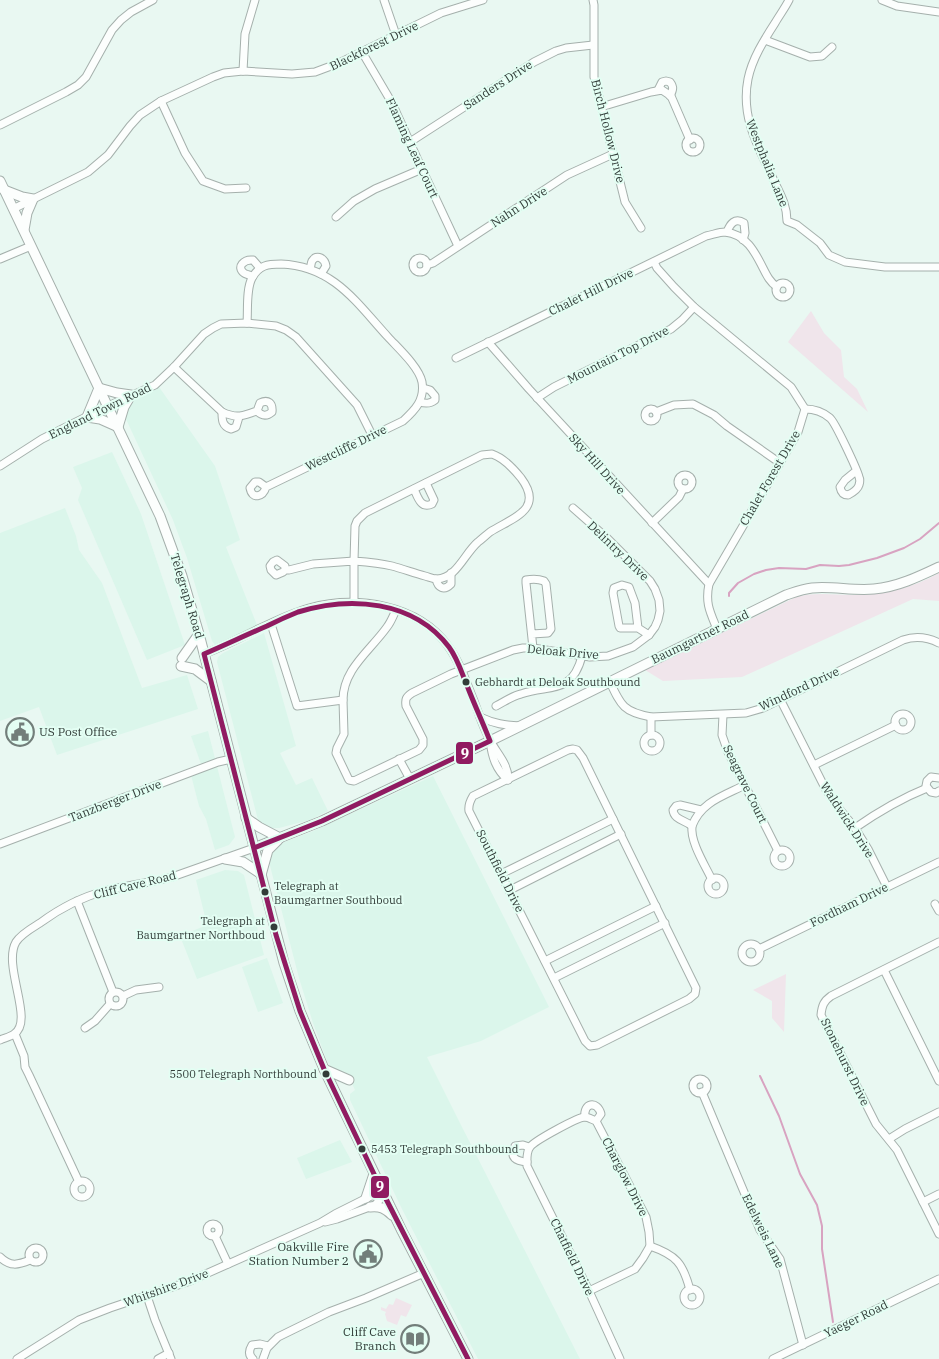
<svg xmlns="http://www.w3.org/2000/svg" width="939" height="1359" viewBox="0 0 939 1359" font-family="'IBM Plex Serif',serif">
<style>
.built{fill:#dbf6eb}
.green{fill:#f0e5eb}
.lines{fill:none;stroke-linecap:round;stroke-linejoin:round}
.stream{stroke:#d8a3c1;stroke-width:2}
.minor-casing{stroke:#a5b0ac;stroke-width:9}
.major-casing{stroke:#a5b0ac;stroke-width:11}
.minor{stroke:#fcfefd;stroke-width:7}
.major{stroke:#fcfefd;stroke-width:9}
.bus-1-casing{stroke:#e3fef3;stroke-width:9}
.bus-1{stroke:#901b61;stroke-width:5}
.bus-dot{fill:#323d39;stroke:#e3fef3;stroke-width:2}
.labels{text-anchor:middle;stroke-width:4;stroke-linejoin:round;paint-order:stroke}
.bus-label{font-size:11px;fill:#323d39;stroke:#e3fef3;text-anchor:start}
.street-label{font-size:12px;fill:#323d39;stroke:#e3fef3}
.poi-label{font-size:12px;fill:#323d39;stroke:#e3fef3;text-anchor:end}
.line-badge{stroke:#e3fef3;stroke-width:2}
.badge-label{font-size:14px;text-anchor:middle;font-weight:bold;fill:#fff}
</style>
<rect width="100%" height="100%" fill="#e9f8f2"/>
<g class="built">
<path d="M159 387 215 466 240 540 226 547 257 625 219 644 215 645 212 641 187 558 173 520 125 417 128 405 133 401Z"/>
<path d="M112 452 141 514 185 645 147 660 78 500 82 488 73 467Z"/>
<path d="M65 508 76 536 79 550 102 583 142 688 187 675 198 709 57 755 39 707 0 721V533Z"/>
<path d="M264 633 296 746 280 753 296 785 312 778 328 811 310 820 279 828H270L261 825 258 820 217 662 218 657 223 653Z"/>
<path d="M208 731 235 837 229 845 215 850 206 819 199 806 191 775 201 764 191 736Z"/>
<path d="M433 776 549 1007 481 1041 427 1057 463 1129 580 1359H478L401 1207 350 1100V1094L355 1090 348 1075 338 1072 331 1067 327 1061 313 1023 299 978 268 858 269 853 279 844 311 832Z"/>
<path d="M225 870 238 871 244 875 264 955 197 979 180 936 207 925 196 880Z"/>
<path d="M267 958 283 1003 258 1012 242 967Z"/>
<path d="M340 1140 352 1162 306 1179 297 1158Z"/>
</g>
<g class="green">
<path d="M811 311 824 333 841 350 844 377 857 389 868 412 788 342Z"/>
<path d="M939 573V601L913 599 742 677 663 681 645 670 796 597C816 592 833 595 854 595 883 595 913 588 939 573Z"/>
<path d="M786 974 784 1032 772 1018V1001L753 990Z"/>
<path d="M396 1298 412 1305 406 1317 401 1315 397 1325 387 1321 385 1314 386 1312 381 1310V1307L386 1309 389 1304 393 1305Z"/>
</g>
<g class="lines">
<g class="stream">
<path d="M729 596V593L738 583 754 574 766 570 779 568 806 569 820 565 839 566 849 565 877 558 904 548 920 539 939 523"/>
<path d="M760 1076 779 1116 800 1174 817 1205 822 1226V1249L833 1322"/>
</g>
<defs>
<g id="minor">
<path d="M384 0 396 35"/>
<path d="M593 0 594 5V77L625 202 641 228"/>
<path d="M789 0C785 8 779 16 775 23 764 40 752 59 748 79 740 119 760 150 776 185 782 197 787 207 787 221L797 225 820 243 829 255 845 262 885 267H939"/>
<path d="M882 0 897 6 939 12"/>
<path d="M765 40 810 57 822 56 832 47"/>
<path d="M362 52 392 103 422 169 458 246"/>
<path d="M243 71 245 34 255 0"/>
<path d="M658 90 662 82 666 81 670 82C674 87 673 90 670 96"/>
<path d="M161 101 185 153 203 181 225 189 246 188"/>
<path d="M601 107 651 92 662 90 671 96 690 140"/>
<path d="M0 125 66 92 78 85 86 77 112 30 121 20 131 12 153 0"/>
<circle cx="693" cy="145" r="7"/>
<path d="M410 142 534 62 556 51 566 48 593 45"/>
<path d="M13 209 88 172 108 155 130 126 140 115 161 101 213 77 224 73 243 71 292 74 315 72 339 63 441 13 483 0"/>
<path d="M336 217 354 201 375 189 422 169"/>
<path d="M727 232C730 224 735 217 744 223L745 233 743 240"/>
<circle cx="420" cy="265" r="7"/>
<path d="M0 259 31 246"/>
<path d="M654 262 657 268 674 287 694 307 791 387 805 409 798 432 709 584C705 603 710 612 717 629"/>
<path d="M427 265 433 263 567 175 613 154"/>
<path d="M310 269C311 266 311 263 312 261 317 253 325 259 326 266L321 274"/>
<path d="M253 276C252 276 245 274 244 273 236 267 244 259 253 260L260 268"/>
<circle cx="783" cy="290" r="7"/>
<path d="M247 323C248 310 246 289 252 278 259 265 268 264 281 264 333 266 356 302 388 337 398 348 419 367 422 382 425 400 415 410 403 421L266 487C263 497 252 500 250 488L255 482H259L266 487"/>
<path d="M488 342 529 389 709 584"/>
<path d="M456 358 706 236C712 235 719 232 725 232 746 234 755 252 763 268 767 276 770 282 777 287"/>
<path d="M174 367 222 412C238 419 241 416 257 411 262 416 266 417 272 412 273 403 268 399 260 403L257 411"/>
<path d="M537 398 554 387 671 329 682 320 694 307"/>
<path d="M420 402C426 404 430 404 435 400V396L430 390 423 388"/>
<circle cx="651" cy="415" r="6"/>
<path d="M805 409C814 409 823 412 830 418 835 422 857 469 859 477 860 479 860 482 859 485 858 489 852 493 848 495 843 495 841 492 840 487L845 480 856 471"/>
<path d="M222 412C222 420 222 426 231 429L236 427 239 417"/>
<path d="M656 412 674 405 693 404 714 415 727 426 780 463"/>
<path d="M492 454C504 458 513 468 521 478 545 510 512 518 490 532 486 535 482 539 478 542 464 554 457 578 437 579 433 579 429 577 425 576 414 573 403 569 392 566 380 563 367 562 354 561L355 526 357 521 365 513 482 455Z"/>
<path d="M0 466 42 439 108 406 155 385 174 367 204 334 213 328 221 324 247 323 276 326 286 330 296 337 357 405 372 435"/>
<circle cx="685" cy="482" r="7"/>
<path d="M414 489C418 498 421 509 432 504L434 500 426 483"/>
<path d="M652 523 679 497 683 489"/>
<path d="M285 570 283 572 276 575 271 570 270 566 273 562 277 560 285 566V570H289L313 564 354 561V603"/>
<path d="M436 579C438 588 444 591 451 584V573"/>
<path d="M271 624 297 706 343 700 344 734 337 748 336 753 348 778 349 780 354 781 419 750 423 745V739L406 706C405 699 406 697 412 693L451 674 513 650 523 648H533L590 657 608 656 633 647 649 635 655 627 658 620 660 611 659 600 655 589 650 581 607 538 573 508"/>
<path d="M638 628H620L619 626 613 593 614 588 622 585 629 587 635 603 638 628 649 635"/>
<path d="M532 634 548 633 551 629 546 584 544 581C539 579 531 579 526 580V583L533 648"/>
<path d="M204 654C239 641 274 618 309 608 356 595 418 604 448 646 460 662 466 682 474 701 479 714 483 728 490 740 496 753 509 764 508 780"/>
<path d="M610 682C621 706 624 712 651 717L746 713 763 708 903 640C915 636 927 637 939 643"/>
<path d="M780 699 825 788 837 806 855 828 868 849 887 887"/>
<path d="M343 700C343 669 370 651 387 627 391 622 393 616 396 610"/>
<path d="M496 706C504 702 512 696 521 694 550 684 572 695 582 656"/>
<circle cx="903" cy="722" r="8"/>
<path d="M723 715 722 735 728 752 778 851"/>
<path d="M480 717C495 724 504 725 520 726"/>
<path d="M651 735V717"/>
<circle cx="652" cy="743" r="8"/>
<path d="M490 741C492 757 496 770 508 780"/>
<path d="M573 749 577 750 583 758 696 988 695 994 689 999 597 1045 590 1046 585 1041 469 811C468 805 470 801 473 796L568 750Z"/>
<path d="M399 759 410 779"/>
<path d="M814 765 896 725"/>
<path d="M939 778 931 777 927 781 926 786 931 792 936 793 939 791"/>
<path d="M692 826C685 820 674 820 673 810L676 806 680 805 701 810"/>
<path d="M855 828C878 812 902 798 927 788"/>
<path d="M0 844 218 762 231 759"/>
<circle cx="782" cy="858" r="8"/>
<path d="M501 874 613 819"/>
<circle cx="716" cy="886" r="8"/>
<path d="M712 880C705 865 690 842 692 826 701 802 723 796 745 785"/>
<path d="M510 890 621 834"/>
<path d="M77 901 113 992"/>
<path d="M935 904 939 911"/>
<path d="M939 942 831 996C824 1001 822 1005 821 1015L876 1124 897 1150 939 1234"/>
<circle cx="751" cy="953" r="9"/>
<path d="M759 949 939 862"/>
<path d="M545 961 656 906"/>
<path d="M884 970 939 1081"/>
<path d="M554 978 665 923"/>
<circle cx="116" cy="999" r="7"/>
<path d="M123 996 136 990 159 987"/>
<path d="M85 1028 95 1021 110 1004"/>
<path d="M15 1034 24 1056 25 1067 29 1075 79 1182"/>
<path d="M0 1040C4 1038 10 1037 14 1034 35 1021 2 966 16 942 21 934 32 928 40 923 59 909 81 897 105 891 127 885 150 883 172 877L254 848"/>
<circle cx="700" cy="1086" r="7"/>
<path d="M702 1092 760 1230 780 1259 803 1345"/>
<path d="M585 1117C583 1103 597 1100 601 1114L596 1121"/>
<path d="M889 1139 905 1129 939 1112"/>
<path d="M527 1162C516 1161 509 1158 515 1146L523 1145 529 1147"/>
<circle cx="82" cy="1189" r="8"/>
<path d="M923 1202 939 1194"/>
<path d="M325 1222 337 1219 375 1205 384 1195"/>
<circle cx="213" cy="1230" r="6"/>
<path d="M215 1236 228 1264"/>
<path d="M650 1246C676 1255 683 1263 690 1290"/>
<circle cx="36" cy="1255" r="7"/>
<path d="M0 1257C10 1267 18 1265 30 1260"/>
<circle cx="692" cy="1297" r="8"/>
<path d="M589 1291 635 1269 643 1258 650 1246 649 1232 646 1217 596 1121C593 1120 588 1117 585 1117 578 1117 534 1141 530 1147 526 1152 527 1160 527 1166L589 1291 620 1359"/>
<path d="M147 1296 155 1320 171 1359"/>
<path d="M17 1359 79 1320 110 1308 190 1281 320 1223 335 1214 371 1196 384 1195"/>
<path d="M158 1359 169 1353"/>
<path d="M253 1359C248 1355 249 1350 252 1345L260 1344 268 1346"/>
<path d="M263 1359 267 1348 278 1337 329 1312 366 1298 424 1273"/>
<path d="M773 1359 939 1279"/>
</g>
<g id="major">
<path d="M0 181 160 516 182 576 199 634 284 963 300 1011 324 1069 402 1231 468 1359"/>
<path d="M4 190 22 197 33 199 27 213 24 230"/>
<path d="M99 388 117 393 131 395 124 407 118 427"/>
<path d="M99 388 87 417 100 419 118 427"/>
<path d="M182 658 199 634"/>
<path d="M181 666 195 669 211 681"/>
<path d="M246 818 259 827 280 838"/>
<path d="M254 848 322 821 490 741 786 595C795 592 803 589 812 588 833 586 853 591 874 589 897 587 918 577 939 567"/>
<path d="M225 859 243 862 261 874"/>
<path d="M261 875 268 850 278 840"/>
<path d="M324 1069 349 1080"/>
<path d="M366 1198 374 1174"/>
<path d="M370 1207C380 1206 385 1208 392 1215"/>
</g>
</defs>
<use href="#minor" class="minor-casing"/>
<use href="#major" class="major-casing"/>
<use href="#minor" class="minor"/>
<use href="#major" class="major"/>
<defs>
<path id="bus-1" d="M254 848 322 821 490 741C483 723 475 706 468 688 462 674 458 659 449 647 413 600 350 596 298 612 288 616 277 621 267 626 246 635 225 645 204 654L276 935 300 1011 324 1069 384 1195 468 1359"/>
</defs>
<use href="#bus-1" class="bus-1-casing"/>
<use href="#bus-1" class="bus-1"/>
</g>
<defs>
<symbol id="civic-ring" viewBox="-11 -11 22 22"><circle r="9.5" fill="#e3fef3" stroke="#727e7a" stroke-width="1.5"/><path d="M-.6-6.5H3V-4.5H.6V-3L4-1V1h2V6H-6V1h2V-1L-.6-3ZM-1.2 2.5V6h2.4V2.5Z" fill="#727e7a"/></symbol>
<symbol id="library-ring" viewBox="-11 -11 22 22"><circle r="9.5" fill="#e3fef3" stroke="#727e7a" stroke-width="1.5"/><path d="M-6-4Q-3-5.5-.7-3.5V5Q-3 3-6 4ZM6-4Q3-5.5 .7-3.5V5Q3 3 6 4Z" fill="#727e7a"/></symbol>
</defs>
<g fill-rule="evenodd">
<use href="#civic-ring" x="4" y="716" width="32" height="32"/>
<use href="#civic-ring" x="352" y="1238" width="32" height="32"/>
<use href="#library-ring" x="399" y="1323" width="32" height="32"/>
</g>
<g class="bus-dot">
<circle cx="466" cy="682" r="4.5"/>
<circle cx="265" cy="892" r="4.5"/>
<circle cx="274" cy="927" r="4.5"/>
<circle cx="326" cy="1074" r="4.5"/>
<circle cx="362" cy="1149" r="4.5"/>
</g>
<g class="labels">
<g class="bus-label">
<text x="475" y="686">Gebhardt at Deloak Southbound</text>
<text x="274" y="890">Telegraph at<tspan x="274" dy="14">Baumgartner Southboud</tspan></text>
<text x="265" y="925" text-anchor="end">Telegraph at<tspan x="265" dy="14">Baumgartner Northboud</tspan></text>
<text x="317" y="1078" text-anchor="end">5500 Telegraph Northbound</text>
<text x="371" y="1153">5453 Telegraph Southbound</text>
</g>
<g class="street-label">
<text transform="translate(374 46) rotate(-26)" y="4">Blackforest Drive</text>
<text transform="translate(498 85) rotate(-33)" y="4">Sanders Drive</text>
<text transform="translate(608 131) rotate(76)" y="4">Birch Hollow Drive</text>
<text transform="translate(412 148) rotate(65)" y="4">Flaming Leaf Court</text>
<text transform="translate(767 163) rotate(68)" y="4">Westphalia Lane</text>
<text transform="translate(519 207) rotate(-33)" y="4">Nahn Drive</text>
<text transform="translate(591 292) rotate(-26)" y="4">Chalet Hill Drive</text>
<text transform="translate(618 355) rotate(-27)" y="4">Mountain Top Drive</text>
<text transform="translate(100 411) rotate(-26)" y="4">England Town Road</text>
<text transform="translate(346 448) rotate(-26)" y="4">Westcliffe Drive</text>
<text transform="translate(597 464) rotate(48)" y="4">Sky Hill Drive</text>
<text transform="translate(770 478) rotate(-60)" y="4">Chalet Forest Drive</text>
<text transform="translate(618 551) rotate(44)" y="4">Delintry Drive</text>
<text transform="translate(187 596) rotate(73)" y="4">Telegraph Road</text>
<text transform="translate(700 637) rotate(-26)" y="4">Baumgartner Road</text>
<text transform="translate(563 652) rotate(5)" y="4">Deloak Drive</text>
<text transform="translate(799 689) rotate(-25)" y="4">Windford Drive</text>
<text transform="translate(745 784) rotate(64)" y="4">Seagrave Court</text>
<text transform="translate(115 801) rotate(-21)" y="4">Tanzberger Drive</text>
<text transform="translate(847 820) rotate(57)" y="4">Waldwick Drive</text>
<text transform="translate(500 871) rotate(63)" y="4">Southfield Drive</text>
<text transform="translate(135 885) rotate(-14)" y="4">Cliff Cave Road</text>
<text transform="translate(849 905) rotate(-26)" y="4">Fordham Drive</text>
<text transform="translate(845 1062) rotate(64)" y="4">Stonehurst Drive</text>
<text transform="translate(625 1177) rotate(63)" y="4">Charglow Drive</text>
<text transform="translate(763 1231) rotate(64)" y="4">Edelweis Lane</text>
<text transform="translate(572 1257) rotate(64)" y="4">Chatfield Drive</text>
<text transform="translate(166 1288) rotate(-20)" y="4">Whitshire Drive</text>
<text transform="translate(856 1319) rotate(-26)" y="4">Yaeger Road</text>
</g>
<g class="poi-label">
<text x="39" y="736" text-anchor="start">US Post Office</text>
<text x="349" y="1251">Oakville Fire<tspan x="349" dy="14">Station Number 2</tspan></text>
<text x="396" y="1336">Cliff Cave<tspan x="396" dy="14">Branch</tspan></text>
</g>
</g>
<g class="line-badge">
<rect x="455" y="741" width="19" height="24" rx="5" fill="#901b61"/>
<rect x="370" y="1175" width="20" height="24" rx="5" fill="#901b61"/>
</g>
<g class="badge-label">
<text x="465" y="758">9</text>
<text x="380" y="1191">9</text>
</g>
</svg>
